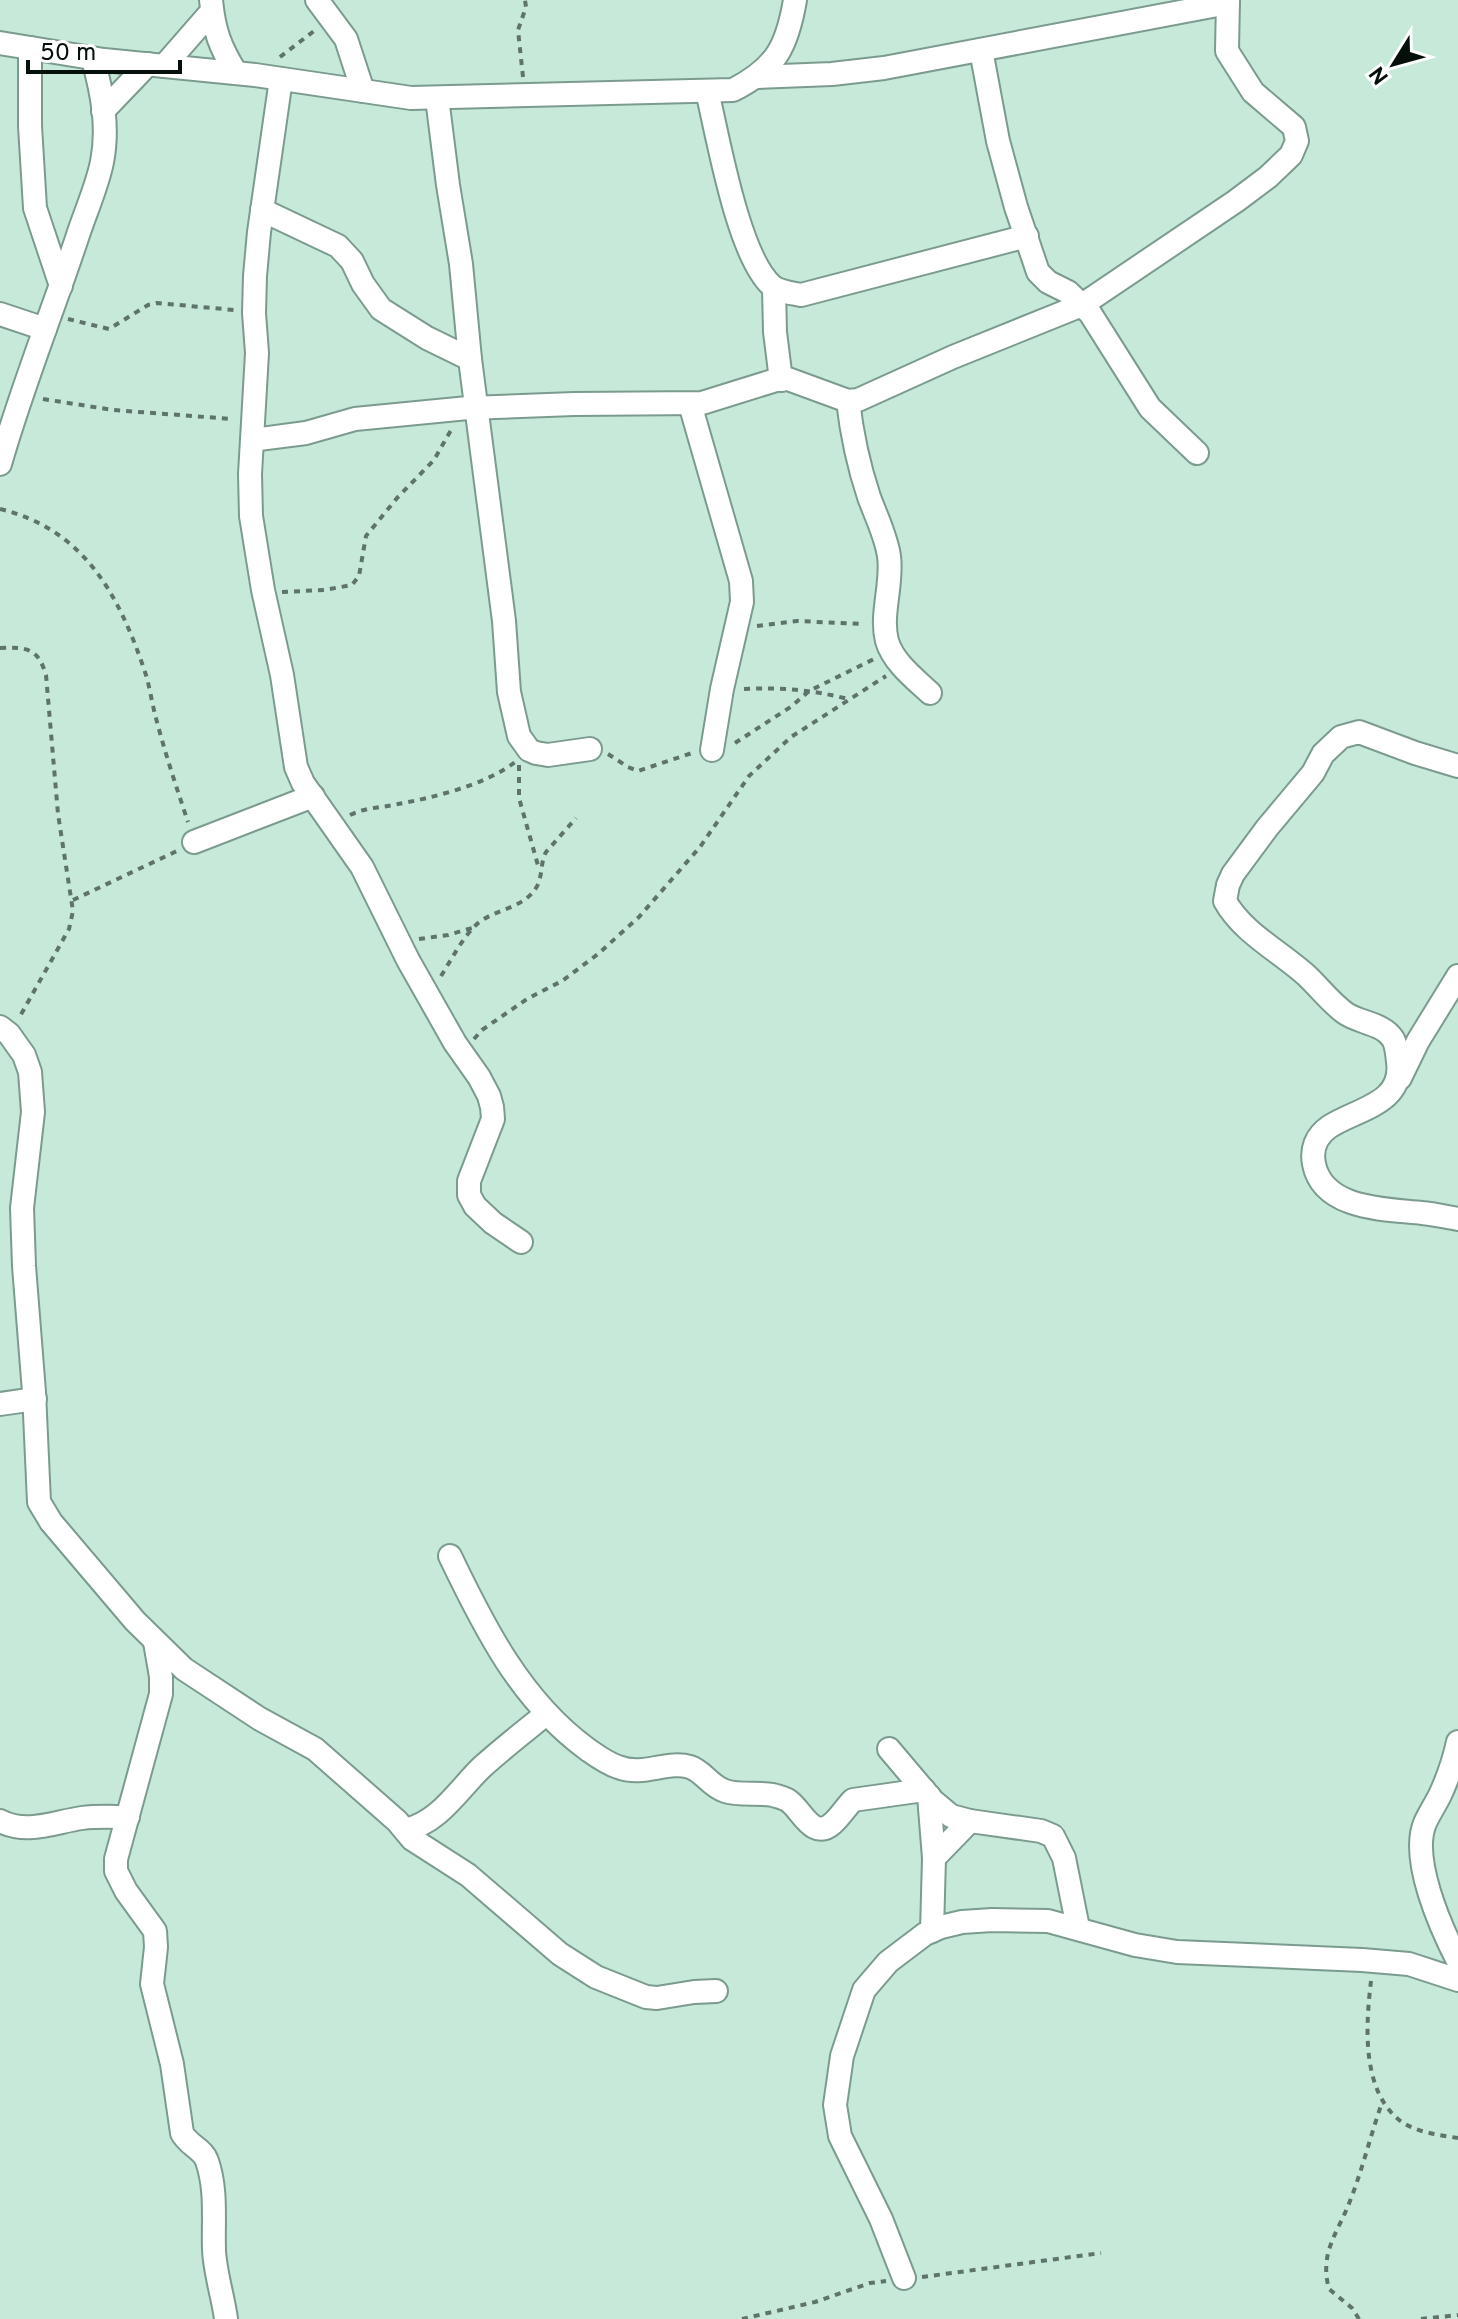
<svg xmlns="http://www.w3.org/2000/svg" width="1458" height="2319" viewBox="0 0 1458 2319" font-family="Overpass,sans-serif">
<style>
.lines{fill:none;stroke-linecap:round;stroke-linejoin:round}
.street-casing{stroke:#7b9b8e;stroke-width:26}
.path{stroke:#5e736a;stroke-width:4;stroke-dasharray:6 6;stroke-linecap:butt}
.street{stroke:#fff;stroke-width:22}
</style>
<rect width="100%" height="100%" fill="#c7e9da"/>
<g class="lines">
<defs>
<g id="street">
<path d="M211 0C214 31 220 47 236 73"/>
<path d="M317 0 346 39 363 91"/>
<path d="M0 43 104 60 255 75 411 98 733 90C776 68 787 47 795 0"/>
<path d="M30 48V126L35 208 61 286"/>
<path d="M981 50 998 141 1016 207 1038 272 1048 282 1068 292 1090 313 1150 408 1197 453"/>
<path d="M164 66 212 11"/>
<path d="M758 77 832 74 884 68 1228 3"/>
<path d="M281 79 259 232 255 276 254 313 257 353 250 474 251 516 263 590 282 675 296 767 303 783 362 867 408 960 455 1043 479 1077 489 1096 492 1107 493 1119 469 1181V1195L475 1206 493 1223 521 1242"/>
<path d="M707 91C718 137 738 256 772 286 779 292 792 293 801 295L1027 236"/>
<path d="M437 98 448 185 461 264 470 359 504 621 509 692 519 736 529 750 536 753 548 755 590 749"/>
<path d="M103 111 148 64"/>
<path d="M262 210 338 246 352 261 363 284 381 309 427 338 470 359"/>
<path d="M774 288 775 332 781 380"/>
<path d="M0 314 45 329"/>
<path d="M848 401C852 436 858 464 869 497 876 516 886 536 889 556 893 584 880 614 887 641 893 662 915 679 930 693"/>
<path d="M690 404 741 581 742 602 722 689 712 750"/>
<path d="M252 440 306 433 355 419 468 408 574 404 702 403 776 380 788 379 848 401 858 400 953 357 1082 305 1236 201 1268 177 1291 155 1297 141 1294 127 1253 92 1227 51 1228 0"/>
<path d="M0 464C22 387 52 313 77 238 85 213 97 187 102 162 109 127 102 92 93 59"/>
<path d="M1458 766 1415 753 1359 732 1341 737 1323 754 1313 773 1267 828 1233 874 1228 885 1225 901C1242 932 1279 951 1306 975 1319 987 1330 1002 1345 1013 1359 1023 1383 1023 1393 1039 1397 1046 1397 1054 1398 1062 1404 1104 1356 1109 1329 1127 1316 1136 1311 1149 1314 1164 1323 1210 1386 1209 1422 1213 1434 1214 1446 1217 1458 1219"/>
<path d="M194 842 313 796"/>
<path d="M0 1027 9 1034 24 1055 30 1072 33 1112 22 1208 24 1266 34 1392 39 1502 51 1522 135 1621 184 1669 260 1719 315 1749 397 1821 412 1839 468 1875 560 1954 596 1977 646 1997 657 1998 694 1992 716 1991"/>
<path d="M1400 1078 1418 1041 1458 976"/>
<path d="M0 1404 35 1399"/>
<path d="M450 1556C484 1627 521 1701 587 1749 597 1756 606 1763 618 1767 644 1777 667 1760 690 1767 703 1771 710 1786 725 1791 740 1796 758 1792 773 1795 779 1797 786 1798 790 1802 802 1811 813 1841 833 1823 840 1817 846 1807 853 1800L924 1790"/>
<path d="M155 1642 161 1677V1694L116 1859V1871L126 1891 155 1931 156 1947 152 1984 172 2064 182 2133C188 2145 203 2149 207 2161 217 2190 213 2220 214 2250 215 2273 223 2296 226 2319"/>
<path d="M1458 1742C1454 1760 1448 1778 1440 1795 1435 1805 1429 1814 1425 1823 1410 1859 1441 1928 1458 1961"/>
<path d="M889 1749 933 1801 951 1816 970 1821 1041 1831 1053 1836 1064 1858 1078 1928"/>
<path d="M929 1796 934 1858 932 1931"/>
<path d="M0 1821C27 1835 54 1822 82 1818 97 1816 113 1817 128 1817"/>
<path d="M405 1830C439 1823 459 1789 482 1767 503 1748 525 1731 546 1714"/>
<path d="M934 1858 970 1821"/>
<path d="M904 2278 881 2219 840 2136 835 2105 842 2056 864 1990 888 1962 925 1934 941 1927 962 1922 992 1920 1048 1921 1135 1945 1177 1952 1362 1960 1409 1964 1458 1980"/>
</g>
</defs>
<use href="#street" class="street-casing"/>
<g class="path">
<path d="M280 57 314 31"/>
<path d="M523 77 518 30 526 7 525 0"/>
<path d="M68 319 109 329 148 305 157 303 234 310"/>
<path d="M43 399 113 410 232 419"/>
<path d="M0 509C83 529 118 593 144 669 150 686 152 705 157 722 166 756 177 789 188 822"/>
<path d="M282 592 324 590 352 585 359 576 366 536 397 498 434 460 451 430"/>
<path d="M757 626 797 621 864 624"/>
<path d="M0 648C27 647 38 648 46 675L58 814 73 911 69 929 19 1018"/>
<path d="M744 689C780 687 813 690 848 699"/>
<path d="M735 743 792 706 809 691 874 659"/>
<path d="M608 754 628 767 638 771 692 753"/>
<path d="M519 765V798L539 869"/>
<path d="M350 815C366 807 381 808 398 804 432 798 488 784 515 762"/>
<path d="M73 900 177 851"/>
<path d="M419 939 448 935 472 928"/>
<path d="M441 976C452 959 462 938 477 924 494 909 523 909 536 888 543 877 540 863 546 852L576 818"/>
<path d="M474 1039 482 1030 527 999 562 981 598 954 639 917 700 847 749 776 791 737 886 676"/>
<path d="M1371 1981C1366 2023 1361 2088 1398 2119 1413 2132 1439 2135 1458 2138"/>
<path d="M922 2277 1101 2253"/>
<path d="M742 2319 815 2302 870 2283 886 2281"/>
<path d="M1359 2319 1352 2308 1329 2289C1319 2252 1338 2233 1350 2201 1363 2168 1371 2133 1383 2100"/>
<path d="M1421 2319 1458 2315"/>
</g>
<use href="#street" class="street"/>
</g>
<g transform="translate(1394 64) rotate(233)" stroke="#ffffff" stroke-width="6" paint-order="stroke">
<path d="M0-6L14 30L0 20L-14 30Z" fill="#05100b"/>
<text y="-12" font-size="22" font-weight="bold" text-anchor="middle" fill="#05100b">N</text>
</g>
<path d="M28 60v12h152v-12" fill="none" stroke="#05100b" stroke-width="4"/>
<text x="40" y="60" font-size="24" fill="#05100b" stroke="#ffffff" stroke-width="6" paint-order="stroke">50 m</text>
</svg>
